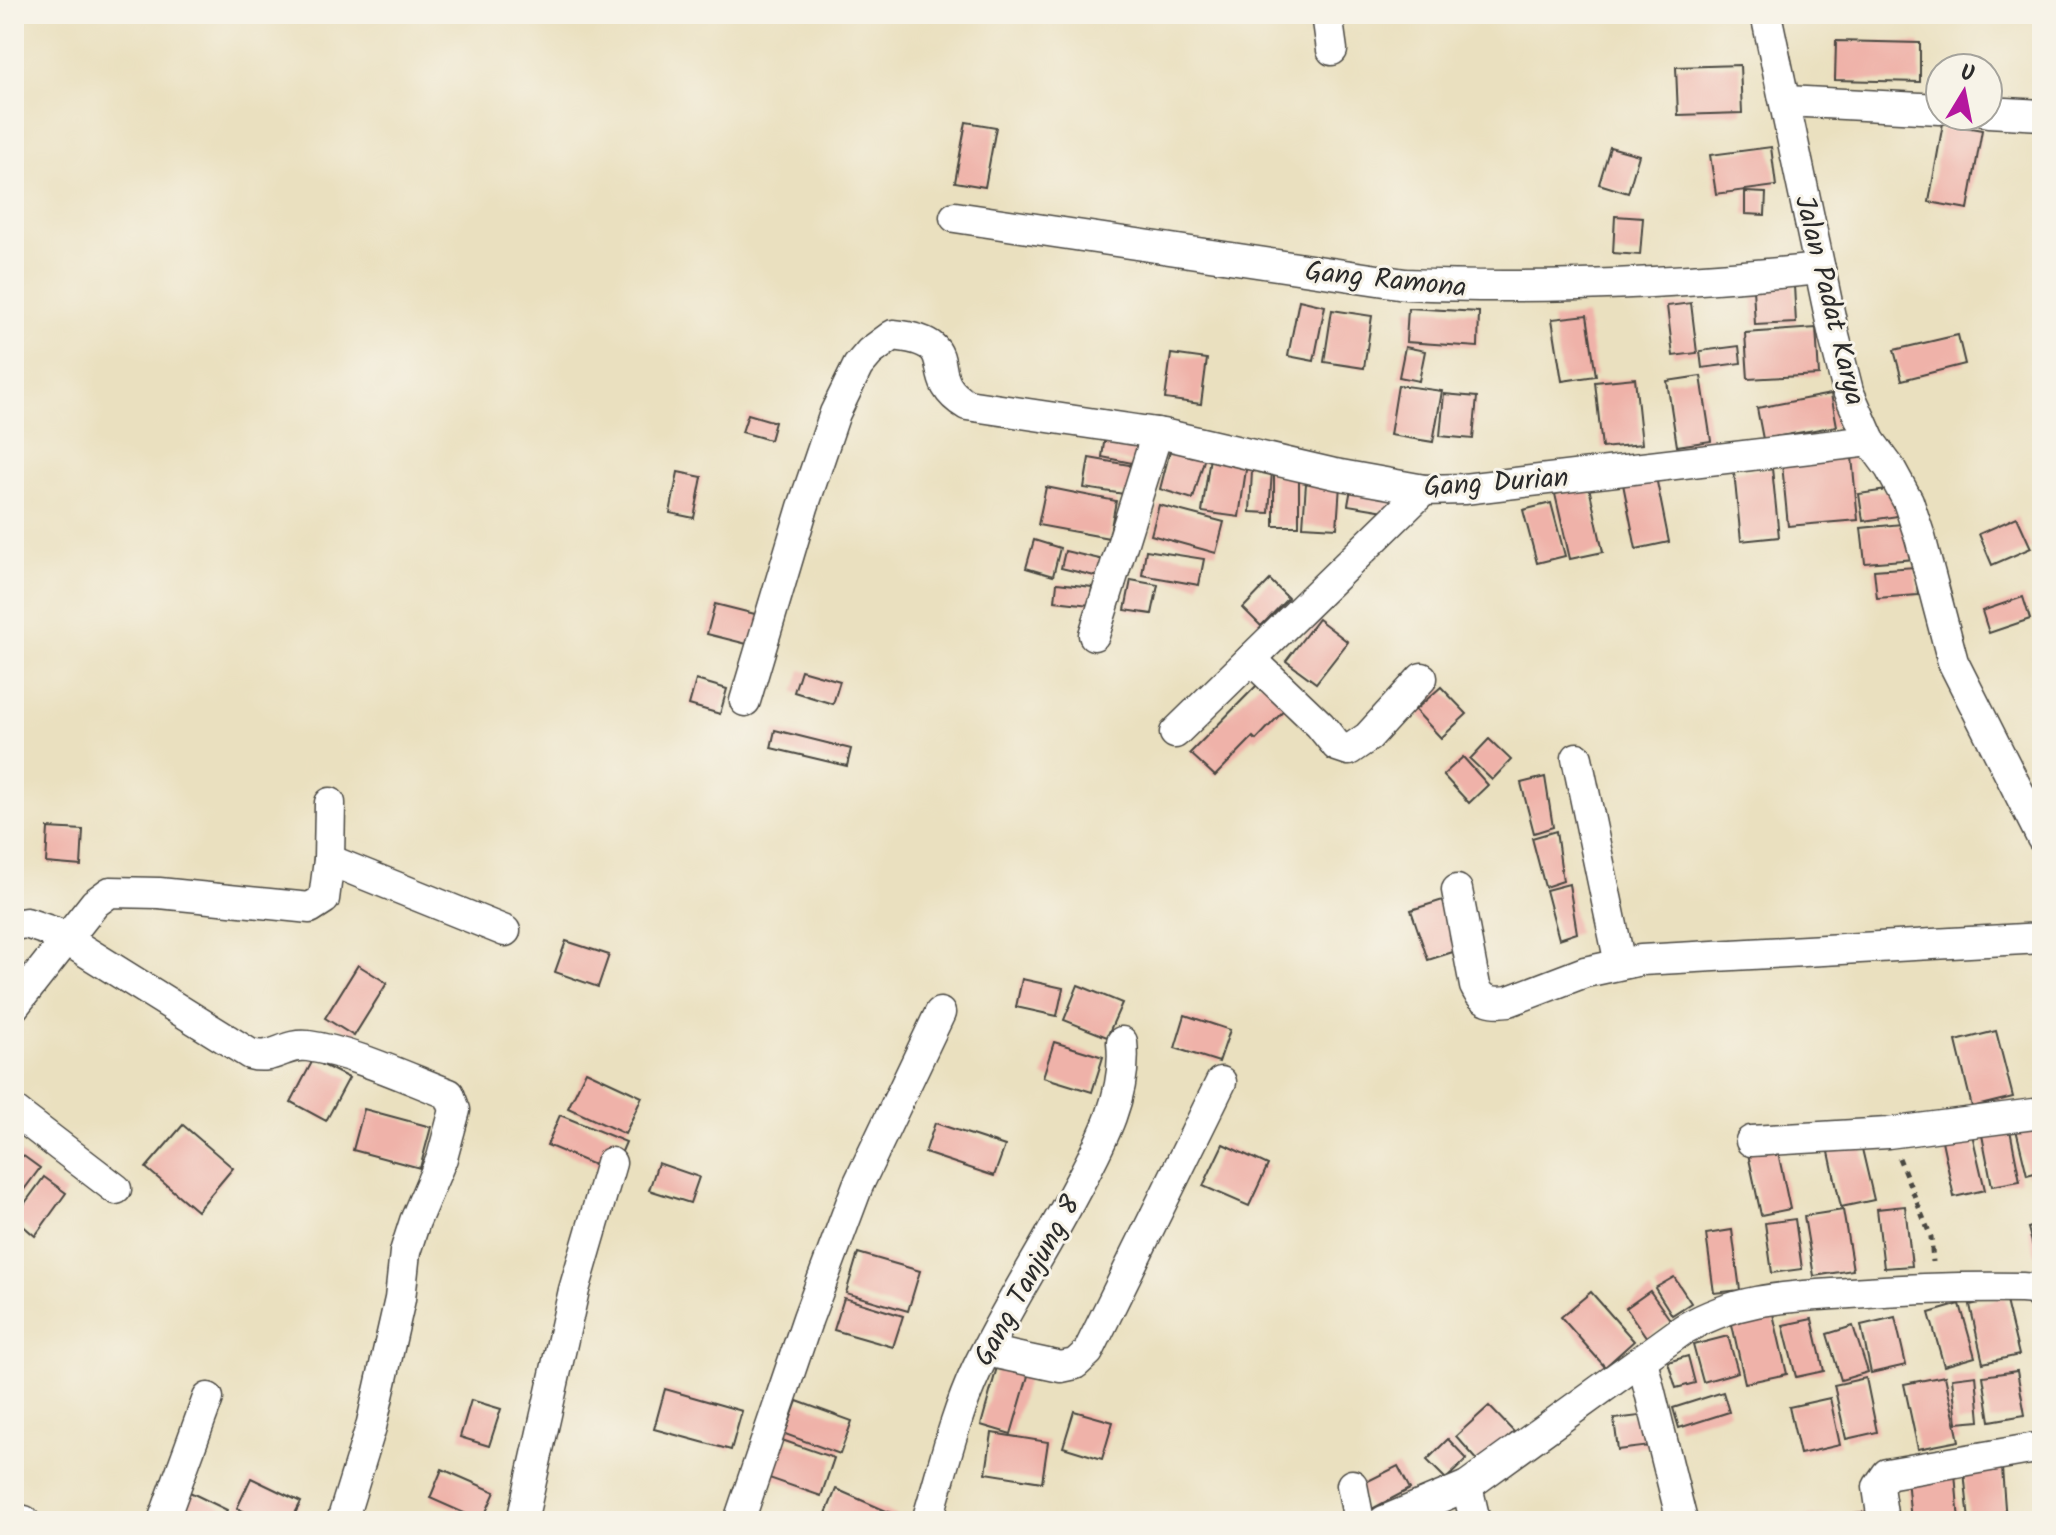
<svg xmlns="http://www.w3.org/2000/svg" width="2056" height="1535" viewBox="0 0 2056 1535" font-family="Kalam,sans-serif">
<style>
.building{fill:#efb2a9}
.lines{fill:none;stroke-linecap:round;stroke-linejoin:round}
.minor-casing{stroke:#484641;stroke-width:33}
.path{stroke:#484641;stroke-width:5;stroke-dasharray:6 6;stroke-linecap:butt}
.minor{stroke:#fff;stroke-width:30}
.labels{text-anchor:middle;stroke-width:6;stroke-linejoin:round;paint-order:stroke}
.street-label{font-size:28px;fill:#2b2b2b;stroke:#f7f3e8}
</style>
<rect width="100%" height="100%" fill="#f7f3e8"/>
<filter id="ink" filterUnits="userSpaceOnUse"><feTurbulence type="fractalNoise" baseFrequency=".0125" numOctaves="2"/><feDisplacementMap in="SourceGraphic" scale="16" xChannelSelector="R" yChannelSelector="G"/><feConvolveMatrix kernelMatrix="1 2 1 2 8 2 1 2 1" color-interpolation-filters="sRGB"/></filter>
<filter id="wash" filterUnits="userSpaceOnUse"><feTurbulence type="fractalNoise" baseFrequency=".006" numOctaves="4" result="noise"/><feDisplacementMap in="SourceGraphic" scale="32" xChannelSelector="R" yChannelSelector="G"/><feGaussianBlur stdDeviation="1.8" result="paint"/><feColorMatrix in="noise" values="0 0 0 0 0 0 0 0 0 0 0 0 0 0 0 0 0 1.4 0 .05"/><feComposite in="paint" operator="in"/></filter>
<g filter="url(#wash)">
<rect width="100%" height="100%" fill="#eae0bf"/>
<g id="blocks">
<g class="building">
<path d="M1836 41 1920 43V82L1835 80Z"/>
<path d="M1740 65 1742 113 1678 115 1676 67Z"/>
<path d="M966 122 996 127 985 187 955 182Z"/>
<path d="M1943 123 1982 130 1968 209 1929 202Z"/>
<path d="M1610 147 1639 155 1628 193 1599 184Z"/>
<path d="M1771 147 1776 186 1716 194 1710 155Z"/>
<path d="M1745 192 1766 193 1765 215 1745 214Z"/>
<path d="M1615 216 1643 218 1640 255 1613 253Z"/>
<path d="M1794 285 1796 323 1755 325 1753 288Z"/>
<path d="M1299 300 1325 306 1314 361 1288 356Z"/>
<path d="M1691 303 1697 353 1673 356 1667 306Z"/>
<path d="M1408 308 1479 312 1478 347 1406 342Z"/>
<path d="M1332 310 1372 316 1364 368 1324 362Z"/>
<path d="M1587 315 1596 376 1562 381 1552 319Z"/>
<path d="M1816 328 1819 375 1748 379 1745 333Z"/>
<path d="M1958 335 1965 364 1902 380 1894 350Z"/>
<path d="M1739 346 1741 363 1702 368 1700 351Z"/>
<path d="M1405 347 1425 351 1419 381 1399 377Z"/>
<path d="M1171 354 1207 359 1201 404 1165 399Z"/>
<path d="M1701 376 1711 441 1677 446 1667 381Z"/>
<path d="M1635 378 1642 444 1602 448 1595 382Z"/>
<path d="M1398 385 1442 391 1433 442 1390 435Z"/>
<path d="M1444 394 1477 397 1473 439 1440 436Z"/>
<path d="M1831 394 1837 426 1763 439 1757 408Z"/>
<path d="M748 414 775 422 770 440 742 432Z"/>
<path d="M1105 436 1146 444 1142 465 1102 457Z"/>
<path d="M1172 443 1206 453 1193 499 1160 489Z"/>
<path d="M1210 457 1247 463 1239 517 1202 512Z"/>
<path d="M1852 457 1858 520 1788 526 1782 464Z"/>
<path d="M1089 458 1135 466 1131 495 1084 488Z"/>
<path d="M1772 468 1779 537 1741 541 1734 472Z"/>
<path d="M1252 470 1272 471 1269 513 1250 512Z"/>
<path d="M678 472 702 477 694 518 670 513Z"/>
<rect x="1274" y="476" width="25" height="50"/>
<path d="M1656 477 1669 542 1636 549 1623 484Z"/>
<path d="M1306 483 1340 485 1337 528 1303 526Z"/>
<path d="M1352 483 1395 490 1391 512 1348 505Z"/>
<path d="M1046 487 1116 501 1109 538 1038 525Z"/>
<path d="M1589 487 1603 552 1570 559 1555 494Z"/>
<path d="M1894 489 1898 516 1863 521 1859 494Z"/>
<path d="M1551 503 1565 556 1537 563 1523 510Z"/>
<path d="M1159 505 1224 522 1216 553 1151 535Z"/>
<path d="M2017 517 2031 548 1992 565 1979 534Z"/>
<path d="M1912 523 1915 559 1865 563 1861 528Z"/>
<path d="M1034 540 1060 548 1053 576 1026 568Z"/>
<path d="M1146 550 1204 559 1199 585 1142 575Z"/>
<path d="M1065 551 1104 560 1099 577 1061 568Z"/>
<path d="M1915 567 1918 595 1877 598 1874 570Z"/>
<path d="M1131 580 1158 585 1152 614 1125 610Z"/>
<path d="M1270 580 1288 598 1261 626 1243 608Z"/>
<path d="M1057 583 1092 587 1090 605 1055 601Z"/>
<path d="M2023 597 2030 619 1989 633 1982 611Z"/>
<path d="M715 604 767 617 759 647 707 634Z"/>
<path d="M1318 619 1348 642 1316 683 1286 661Z"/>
<path d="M801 670 840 681 833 704 794 692Z"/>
<path d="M1264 678 1291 703 1256 740 1253 737 1215 776 1190 753Z"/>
<path d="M696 680 727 689 720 714 689 705Z"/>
<path d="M1441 687 1467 714 1441 738 1415 710Z"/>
<path d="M775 730 851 749 847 766 771 748Z"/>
<path d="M1489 739 1511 760 1492 780 1470 759Z"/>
<path d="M1463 757 1488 785 1469 803 1443 775Z"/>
<path d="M1545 777 1553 827 1534 833 1521 783Z"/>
<path d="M48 828 83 830 81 866 46 863Z"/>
<path d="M1556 831 1563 881 1545 887 1532 838Z"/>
<path d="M1569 884 1577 933 1559 939 1546 890Z"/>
<path d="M1443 900 1459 950 1428 960 1411 910Z"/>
<path d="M566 941 609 955 598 987 555 972Z"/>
<path d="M358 965 387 983 354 1036 325 1018Z"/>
<path d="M1022 979 1063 988 1057 1016 1016 1007Z"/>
<path d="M1078 985 1122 1003 1107 1037 1064 1020Z"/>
<path d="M1185 1015 1230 1030 1219 1062 1175 1048Z"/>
<path d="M1996 1031 2013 1097 1972 1107 1956 1041Z"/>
<path d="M1054 1042 1103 1057 1092 1092 1043 1077Z"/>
<path d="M313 1060 349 1078 326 1121 291 1102Z"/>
<path d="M586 1071 642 1097 625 1134 568 1108Z"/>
<path d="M364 1109 431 1127 420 1168 353 1150Z"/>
<path d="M560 1115 626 1142 613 1173 547 1145Z"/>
<path d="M2014 1121 2042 1123V1171L2027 1175Z"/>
<path d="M935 1123 1005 1146 994 1176 925 1153Z"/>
<path d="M183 1125 233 1168 197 1211 146 1168Z"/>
<path d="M1971 1130 1985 1190 1954 1197 1941 1136Z"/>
<path d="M2010 1130 2020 1181 1992 1186 1982 1135Z"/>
<path d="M1859 1136 1874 1200 1841 1207 1827 1143Z"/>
<path d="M1776 1143 1790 1209 1761 1215 1747 1149Z"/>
<path d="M1223 1144 1268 1165 1249 1206 1203 1186Z"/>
<path d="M14 1149 40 1168 14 1203Z"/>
<path d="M658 1163 699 1177 690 1203 649 1190Z"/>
<path d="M44 1177 66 1193 35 1236 14 1218Z"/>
<path d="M1905 1206 1912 1266 1884 1268 1877 1209Z"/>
<path d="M1843 1210 1853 1270 1814 1276 1804 1216Z"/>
<path d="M1795 1219 1802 1269 1772 1273 1765 1223Z"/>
<path d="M2042 1224V1264L2038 1265 2028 1228Z"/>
<path d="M1732 1230 1740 1290 1714 1293 1706 1234Z"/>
<path d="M858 1253 920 1271 908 1311 846 1293Z"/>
<path d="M1674 1277 1691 1303 1672 1315 1655 1288Z"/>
<path d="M1650 1291 1671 1321 1647 1338 1626 1308Z"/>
<path d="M1591 1292 1634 1341 1605 1367 1561 1317Z"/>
<path d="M2005 1297 2019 1355 1983 1363 1970 1305Z"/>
<path d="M844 1298 903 1316 893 1347 834 1330Z"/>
<path d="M1770 1301 1787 1374 1745 1383 1729 1311Z"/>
<path d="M1960 1304 1975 1357 1944 1366 1929 1313Z"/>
<path d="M1895 1317 1906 1365 1871 1373 1861 1325Z"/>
<path d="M1812 1319 1824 1371 1796 1377 1783 1325Z"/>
<path d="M1853 1326 1868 1372 1841 1380 1827 1334Z"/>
<path d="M1728 1336 1738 1372 1703 1382 1693 1345Z"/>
<path d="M1688 1356 1695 1383 1676 1388 1668 1362Z"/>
<path d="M999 1360 1030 1369 1011 1434 981 1425Z"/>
<path d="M2017 1371 2025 1415 1990 1421 1983 1376Z"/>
<path d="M1976 1375 1980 1421 1957 1423 1952 1378Z"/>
<path d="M1945 1376 1959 1441 1918 1449 1904 1384Z"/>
<path d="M1866 1378 1877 1432 1846 1439 1834 1385Z"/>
<path d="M665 1389 742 1411 731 1450 654 1429Z"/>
<path d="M1723 1392 1729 1412 1679 1428 1673 1408Z"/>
<path d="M1830 1398 1840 1445 1800 1454 1789 1407Z"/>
<path d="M471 1400 501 1409 489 1446 460 1437Z"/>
<path d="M797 1401 852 1421 840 1454 785 1434Z"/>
<path d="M1489 1406 1514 1432 1480 1463 1456 1436Z"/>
<path d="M1074 1411 1113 1422 1102 1459 1063 1447Z"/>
<path d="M1647 1415 1651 1446 1618 1450 1614 1419Z"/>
<path d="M992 1433 1048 1442 1042 1482 986 1473Z"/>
<path d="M1448 1439 1467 1459 1446 1479 1427 1460Z"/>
<path d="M782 1440 834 1458 821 1496 769 1478Z"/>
<path d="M1398 1466 1410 1489 1370 1510 1358 1486Z"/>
<path d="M2002 1468 2006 1521H1969L1964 1471Z"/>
<path d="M442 1469 495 1492 482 1521 430 1498Z"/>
<path d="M1955 1473 1959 1521H1911L1907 1478Z"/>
<path d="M251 1478 301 1502 291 1521H262L237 1508Z"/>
<path d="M173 1484 227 1510 221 1521H173Z"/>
<path d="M836 1489 909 1521H823Z"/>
<path d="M1865 1512 1866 1521H1804V1517Z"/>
</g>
</g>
</g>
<g filter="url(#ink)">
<use href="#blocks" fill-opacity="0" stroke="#484641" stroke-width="2"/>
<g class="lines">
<defs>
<g id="minor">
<path d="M1327 14 1332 50"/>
<path d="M1766 14 1834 336 1848 391 1870 441 1890 468 1908 501 1920 537 1953 662 2042 838"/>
<path d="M1786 101 1940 109"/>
<path d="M1988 112 2042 115"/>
<path d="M955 217 1405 284C1544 290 1682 283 1820 269"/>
<path d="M1094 635 1157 433"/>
<path d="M1251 659 1320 725 1337 746 1349 750 1368 737 1422 678"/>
<path d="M745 701 803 507 835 413 858 366 870 352 893 335C970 343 917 376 967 405L1163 434 1335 474 1424 490 1464 489 1870 441"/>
<path d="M1175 733 1424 490"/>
<path d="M1577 758 1620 964"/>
<path d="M329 860 505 931"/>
<path d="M1457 890 1475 986C1482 1002 1493 1003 1509 1001L1585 972 1641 960 2042 938"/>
<path d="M14 925 26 923 56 933 250 1054C275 1061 284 1043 308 1046 352 1052 407 1078 449 1094L455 1110 442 1158 415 1221 405 1252 400 1299 371 1427 342 1521"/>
<path d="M14 1006 95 903 110 892 159 893 310 908 324 899 329 860 330 803"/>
<path d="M14 1111 116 1189"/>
<path d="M1751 1141 1888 1133 2042 1113"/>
<path d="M987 1351 1061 1367 1075 1364 1088 1352 1221 1082"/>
<path d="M1642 1360 1682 1521"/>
<path d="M1352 1485 1359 1521"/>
<path d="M1467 1486 1475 1521"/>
<path d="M14 1519 24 1521"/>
<path d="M163 1521 208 1398"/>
<path d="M522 1521 574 1290 611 1163"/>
<path d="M739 1521 808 1318 858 1185 940 1013"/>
<path d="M927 1521C942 1472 954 1418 976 1371 1004 1311 1042 1254 1073 1195 1098 1148 1128 1097 1122 1042"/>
<path d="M1384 1521 1467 1486 1684 1329C1739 1297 1788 1297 1850 1293 1908 1289 1964 1287 2022 1288L2034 1289 2042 1297"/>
<path d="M1883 1521 1878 1487 1887 1474 2042 1447"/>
</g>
</defs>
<use href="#minor" class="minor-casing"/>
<path class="path" d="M1899 1158 1931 1237 1933 1262"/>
<use href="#minor" class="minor"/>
</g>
</g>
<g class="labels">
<g class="street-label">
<text transform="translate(1386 278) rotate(6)" y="10">Gang Ramona</text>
<text transform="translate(1831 300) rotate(76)" y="10">Jalan Padat Karya</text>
<text transform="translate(1496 481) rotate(-4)" y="10">Gang Durian</text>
<text transform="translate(1026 1280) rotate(-61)" y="10">Gang Tanjung 8</text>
</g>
</g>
<rect width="2056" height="1535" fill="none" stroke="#f7f3e8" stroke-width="48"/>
<g transform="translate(1964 92) rotate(10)"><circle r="38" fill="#f7f3e8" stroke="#a5a39c" stroke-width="2"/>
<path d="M0-6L14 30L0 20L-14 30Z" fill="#b5179e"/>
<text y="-12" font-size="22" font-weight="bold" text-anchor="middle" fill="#2b2b2b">U</text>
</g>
</svg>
